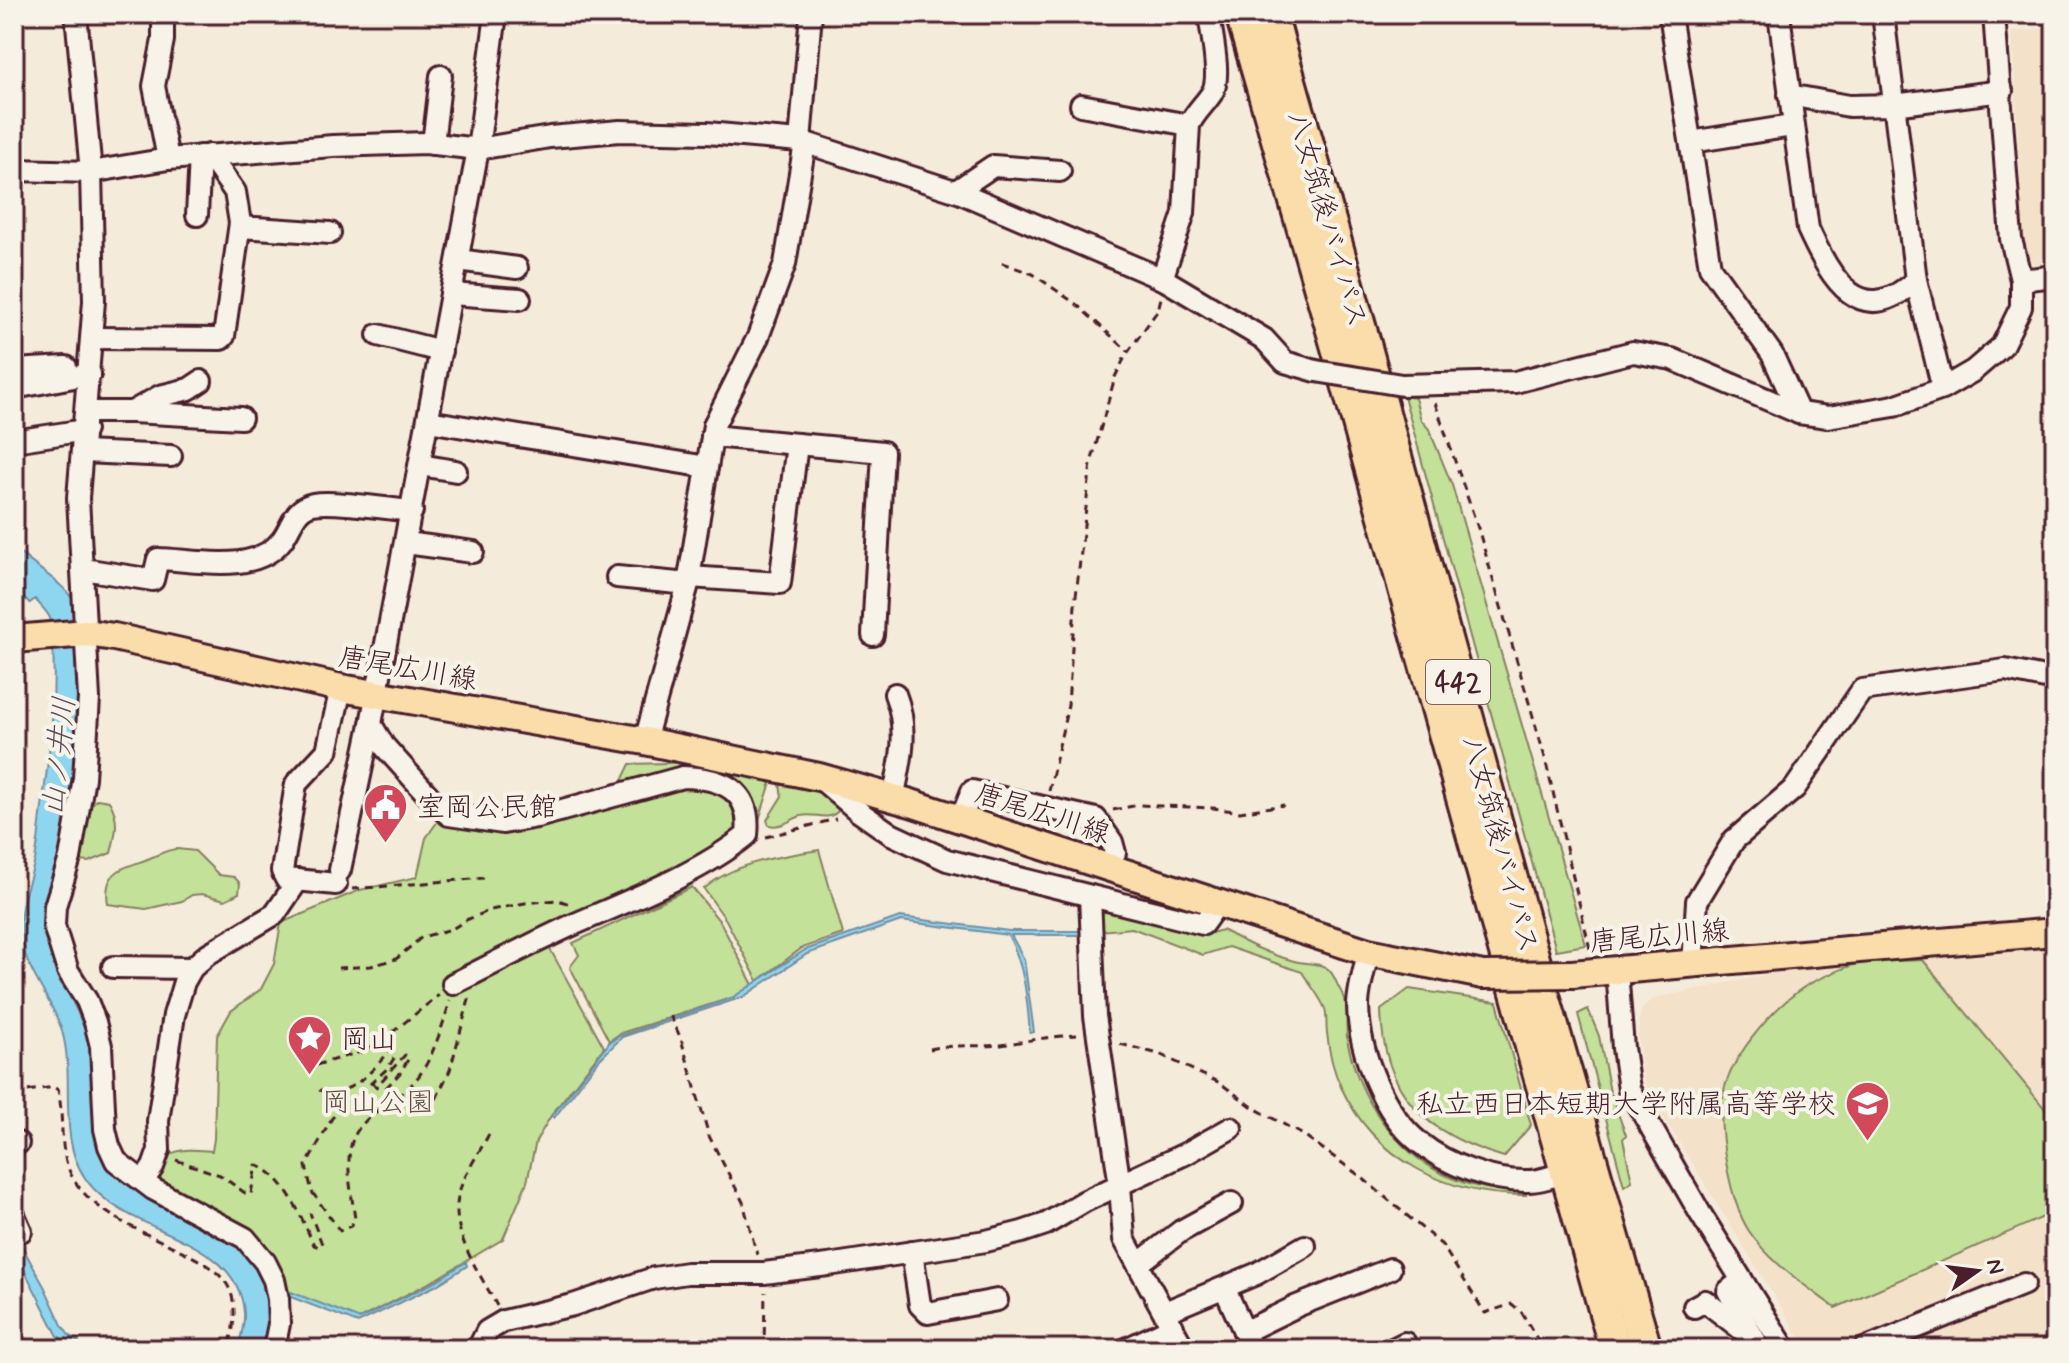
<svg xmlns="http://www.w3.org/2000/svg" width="2069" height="1363" viewBox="0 0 2069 1363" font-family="Mynerve,'Klee One',sans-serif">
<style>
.built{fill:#f3e1c9}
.green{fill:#c3e199;stroke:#868062;stroke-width:2}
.water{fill:#8ed6ef;stroke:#738da1;stroke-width:2}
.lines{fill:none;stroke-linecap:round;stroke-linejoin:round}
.minor-casing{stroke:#4a1f2b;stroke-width:26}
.major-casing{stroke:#4a1f2b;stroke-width:32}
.highway-casing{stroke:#4a1f2b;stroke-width:36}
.path{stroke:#4a1f2b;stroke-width:3;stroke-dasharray:8 6;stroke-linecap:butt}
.minor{stroke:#f7f3e8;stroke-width:20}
.major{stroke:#faddab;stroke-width:26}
.highway{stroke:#faddab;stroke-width:30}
.minor-bridge-casing{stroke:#4a1f2b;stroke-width:26;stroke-linecap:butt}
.major-bridge-casing{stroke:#4a1f2b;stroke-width:32;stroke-linecap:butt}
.minor-bridge{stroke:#f7f3e8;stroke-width:20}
.major-bridge{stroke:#faddab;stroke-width:26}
.labels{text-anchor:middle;stroke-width:8;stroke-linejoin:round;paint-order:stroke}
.shield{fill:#f7f3e8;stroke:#7e5f64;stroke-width:2}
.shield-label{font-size:26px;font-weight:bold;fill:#4a1f2b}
.street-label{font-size:28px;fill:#4a1f2b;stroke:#f7f3e8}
.poi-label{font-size:28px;fill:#4a1f2b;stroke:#f7f3e8;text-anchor:start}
.park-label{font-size:28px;fill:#685046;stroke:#f7f3e8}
.water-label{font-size:30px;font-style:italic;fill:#5b4d5c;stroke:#f7f3e8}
</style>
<rect width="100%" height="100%" fill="#f5ebda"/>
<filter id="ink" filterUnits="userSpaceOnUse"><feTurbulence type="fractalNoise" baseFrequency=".0125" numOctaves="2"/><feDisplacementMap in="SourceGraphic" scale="16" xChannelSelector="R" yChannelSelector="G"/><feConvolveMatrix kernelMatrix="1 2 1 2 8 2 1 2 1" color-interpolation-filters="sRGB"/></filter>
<g filter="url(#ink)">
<g class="built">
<path d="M2055 27V263L2037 265 2030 260 2024 238 2012 32Z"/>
<path d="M2055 940V1349H1807L1651 1097 1643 1078 1638 1037 1639 1019 1643 1008 1651 1000 1660 997 1799 968Z"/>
</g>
<g class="green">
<path d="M1404 396 1415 398 1421 420 1429 429 1452 485 1586 945 1556 950Z"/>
<path d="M706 762 773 776 752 842 714 868 550 949 604 1047 552 1114 536 1141 527 1182 503 1239 431 1282 359 1319 283 1290 152 1176C169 1146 181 1149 212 1151L214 1139 217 1036 231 1011 261 989 274 964 281 923 360 890 417 877 426 838 447 808 516 813 619 787 630 764Z"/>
<path d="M786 783 826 792 839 810C828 823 816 812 801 816 789 820 782 828 769 825L767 820 782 796 780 786Z"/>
<path d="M97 799 109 801C120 819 116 833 111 853L89 862 80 861 81 854 91 805Z"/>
<path d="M177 849 195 851 219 875 234 877 240 883 239 893 225 900 202 894 192 895 182 901 146 909 108 904C103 872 120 869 145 860 157 856 164 850 177 849Z"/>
<path d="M819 850 843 934 802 948 758 981 726 920 704 889C734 862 781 856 819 850Z"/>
<path d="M692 887 721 923 753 985 734 997 621 1033 609 1041 570 967 579 955 573 943Z"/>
<path d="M1102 912H1110L1208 934 1222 930C1246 943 1267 954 1294 961 1304 964 1321 962 1329 970 1333 974 1336 981 1338 986 1353 1011 1343 1019 1348 1044 1362 1110 1409 1170 1476 1186 1492 1190 1509 1190 1525 1193L1526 1195C1448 1196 1375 1160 1341 1087 1333 1070 1329 1052 1327 1033 1326 1026 1327 1016 1325 1009 1320 996 1309 984 1302 972L1228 947 1203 955 1132 928 1100 931 1095 923Z"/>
<path d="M1923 960 2055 1121V1212L1835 1308C1805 1285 1770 1263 1749 1231 1730 1202 1717 1130 1723 1095 1730 1056 1781 996 1817 980 1830 974 1848 965 1862 963 1882 960 1903 961 1923 960Z"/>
<path d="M1409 989 1497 1002 1531 1125 1504 1157C1425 1134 1383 1095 1381 1010Z"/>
<path d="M1588 1009 1599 1036 1610 1092 1626 1135 1623 1139 1632 1181 1624 1186 1578 1014Z"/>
</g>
<g class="water">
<path d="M14 547C32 568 70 583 78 611 81 623 79 640 79 653 81 716 77 777 66 839 59 877 36 912 50 951 63 987 85 1018 92 1057 98 1085 88 1128 100 1152 111 1174 133 1188 154 1199 226 1236 289 1251 265 1349H238C240 1338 245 1325 244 1313 239 1238 137 1236 93 1188 53 1145 77 1083 62 1031 54 1004 34 981 25 954 13 917 26 895 35 860 39 840 40 819 43 800 50 749 56 699 53 648 52 639 53 627 50 618 47 611 40 605 35 599L30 603 14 589Z"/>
<path d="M900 917 1009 931H1083L1084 935H1011L1024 959 1034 1032 1030 1033C1027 999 1025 966 1008 935L901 921 807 954 743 997 622 1037 599 1060 554 1118 552 1116 609 1043 619 1036 732 998 805 950Z"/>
<path d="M14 1232 45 1288 62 1325 68 1334 88 1349H74L58 1336 14 1250Z"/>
<path d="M466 1262 467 1266 435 1286 358 1323 283 1294V1291L291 1292 360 1319 433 1283Z"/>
</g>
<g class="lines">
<defs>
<g id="minor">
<path d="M76 14 91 172 94 301 78 498 89 698 84 778 70 858 55 906 54 926 68 971 87 1001 95 1022 101 1046 105 1129 109 1146 116 1161 153 1189 245 1238 265 1262 274 1280 278 1299 279 1324 274 1349"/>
<path d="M163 14V40L154 86 168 159"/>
<path d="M1670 14 1710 267 1772 354 1799 413 1828 417 1894 406 1942 389 1973 371 2002 346 2021 307V280L2011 239 1994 14"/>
<path d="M1779 14 1808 229C1831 279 1860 331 1916 280L1883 14"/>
<path d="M1789 95 1849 106 1894 105 2002 91"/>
<path d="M1081 105 1189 125"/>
<path d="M800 141 811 14"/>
<path d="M1691 142 1792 126"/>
<path d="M433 144 441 76"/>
<path d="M14 170 91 172 168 159 333 146 426 143 478 149 550 137 620 131 707 133 800 141 961 193 1165 280 1264 339 1285 362 1316 371"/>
<path d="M956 191 993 166 1060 171"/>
<path d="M197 215 200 156"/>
<path d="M240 227 330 233"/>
<path d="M458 260 517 268"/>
<path d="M1162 279 1184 213 1189 125C1195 112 1205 104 1212 93 1222 78 1211 32 1209 14"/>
<path d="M1916 280 1940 377"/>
<path d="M2021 280 2055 276"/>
<path d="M451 294 520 299"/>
<path d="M378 335 441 351"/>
<path d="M92 338 221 339 224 336 240 223 235 192 209 155"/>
<path d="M14 370 66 367"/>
<path d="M1402 385 1515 382 1633 352 1672 359 1799 413"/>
<path d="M14 388 90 374"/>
<path d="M86 412H132L160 396 189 389 201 381"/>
<path d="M132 412 241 418"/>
<path d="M428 421 707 467"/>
<path d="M712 436 883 452 873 635"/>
<path d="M14 441 85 430"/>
<path d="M83 452 171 456"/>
<path d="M420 465 456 471"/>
<path d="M406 543 473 552"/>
<path d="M83 569 153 580 158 559C196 560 256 575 282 540 292 527 294 508 313 504 332 500 389 509 412 511"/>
<path d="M617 577 688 584"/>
<path d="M689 577 780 583 797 444"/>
<path d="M645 741 688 584 714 425 758 337 785 264 805 143"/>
<path d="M822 780 858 811 891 834 947 860 1203 924 1218 903"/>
<path d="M893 798C901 762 909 729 895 694"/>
<path d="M961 819 972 791 1096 819 1112 842 1115 853"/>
<path d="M340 870 371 724"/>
<path d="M336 884 286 879 282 871 296 784 327 751 341 688"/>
<path d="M1090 896 1095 1016 1120 1186 1124 1239 1184 1349"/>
<path d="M1368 952C1365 969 1358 989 1358 1006 1359 1052 1383 1114 1420 1143 1447 1165 1493 1182 1528 1181 1544 1181 1561 1173 1576 1168"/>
<path d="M1693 965 1697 901 1734 840 1795 788 1862 690 2005 670 2055 680"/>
<path d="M113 967 192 968"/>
<path d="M1617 970 1623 1048 1629 1089 1700 1213 1785 1349"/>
<path d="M453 984C491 965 529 945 568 927 625 902 699 874 747 835 752 790 723 778 683 777L537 817 503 823 449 815 437 805 384 746 371 724 478 149 496 14"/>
<path d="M14 1143H18"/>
<path d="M144 1180 153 1167 159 1150 158 1121 174 1015 184 982 192 968 208 954 275 914 298 880"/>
<path d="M14 1215 21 1231"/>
<path d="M912 1252 920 1305 928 1313 997 1300"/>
<path d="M1138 1264 1181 1231 1232 1203"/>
<path d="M1742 1280 1728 1291 1760 1349"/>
<path d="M1225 1289 1252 1349"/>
<path d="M1694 1307 1705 1301 1749 1335"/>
<path d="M1165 1312 1256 1274 1305 1246"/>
<path d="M1244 1332 1297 1306 1390 1269"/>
<path d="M478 1349 487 1331 504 1321 573 1305 654 1278 687 1273H764L828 1265 986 1241 1022 1232 1046 1224 1085 1201 1187 1153 1231 1128"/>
<path d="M1126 1349 1173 1327"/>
<path d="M1393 1349 1405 1343"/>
<path d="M1864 1349 2024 1284"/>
</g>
<g id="major">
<path d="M14 639 87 633 114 637 341 688 645 741 819 777 911 803 1368 952 1483 975"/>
<path d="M1572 974 2055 932"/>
</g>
<g id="highway">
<path d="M1241 14 1336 344 1615 1349"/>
<path d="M1271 14 1364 340 1545 999 1646 1349"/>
</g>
</defs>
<use href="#minor" class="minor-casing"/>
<use href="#major" class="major-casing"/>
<use href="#highway" class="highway-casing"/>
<g class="path">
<path d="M1002 263 1033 274 1076 304 1129 352"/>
<path d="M1435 403 1478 528 1544 754 1590 949"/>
<path d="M1049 791 1068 705 1075 605 1091 463 1115 377 1126 355 1158 310 1161 298"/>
<path d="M1113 810 1138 805 1213 808 1240 812 1284 805"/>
<path d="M766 837 836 819"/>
<path d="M352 889 484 878"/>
<path d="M338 968 371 966 396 959 422 937 452 929 466 920 491 910 525 903 558 900 570 904"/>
<path d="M670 1015 681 1039 709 1136 743 1202 757 1255"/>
<path d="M1120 1044 1159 1054 1220 1083 1254 1108 1305 1136 1360 1176 1442 1245 1485 1313 1512 1304 1522 1313 1543 1349"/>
<path d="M930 1049C953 1044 977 1047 1001 1045 1026 1041 1051 1036 1077 1035"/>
<path d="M316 1065 364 1051 379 1043 439 995"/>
<path d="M372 1083 376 1087 405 1055 409 1058 400 1073 383 1091 391 1101"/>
<path d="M319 1090C351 1099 371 1071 391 1050L396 1055 388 1068 332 1118 306 1166 312 1192 340 1231 351 1226 355 1219C352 1195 344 1162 353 1139 362 1116 394 1101 411 1085 431 1066 442 1027 450 1001"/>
<path d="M14 1093 54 1087 58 1090C65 1120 57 1152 74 1180 107 1234 209 1247 229 1288 238 1306 233 1330 229 1349"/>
<path d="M436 1099 450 1070 470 996"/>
<path d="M489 1134C480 1151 469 1167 462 1184 444 1226 478 1269 497 1306"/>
<path d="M176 1160 220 1175 245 1193 251 1194 256 1165C288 1178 300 1216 314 1245L319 1247 322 1244 310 1213"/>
<path d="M764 1349 765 1292"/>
</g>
<use href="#minor" class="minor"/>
<use href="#major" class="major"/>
<use href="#highway" class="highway"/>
<defs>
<path id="minor-bridge" d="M1316 371 1402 385"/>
<path id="major-bridge" d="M1483 975 1572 974"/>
</defs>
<use href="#minor-bridge" class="minor-bridge-casing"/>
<use href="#major-bridge" class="major-bridge-casing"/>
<use href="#minor-bridge" class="minor-bridge"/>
<use href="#major-bridge" class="major-bridge"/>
</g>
</g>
<defs>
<symbol id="civic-pin" viewBox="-11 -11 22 30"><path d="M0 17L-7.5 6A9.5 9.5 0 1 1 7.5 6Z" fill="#d1495b" stroke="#f7f3e8"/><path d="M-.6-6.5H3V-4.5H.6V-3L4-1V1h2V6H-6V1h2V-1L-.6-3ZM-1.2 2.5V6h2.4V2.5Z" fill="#fff"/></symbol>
<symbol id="sight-pin" viewBox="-11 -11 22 30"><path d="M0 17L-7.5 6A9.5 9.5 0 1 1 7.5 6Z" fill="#d1495b" stroke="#f7f3e8"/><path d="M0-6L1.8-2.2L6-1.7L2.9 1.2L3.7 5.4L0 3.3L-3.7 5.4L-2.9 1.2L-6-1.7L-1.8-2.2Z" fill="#fff"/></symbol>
<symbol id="school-pin" viewBox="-11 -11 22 30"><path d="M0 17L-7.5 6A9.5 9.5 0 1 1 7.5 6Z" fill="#d1495b" stroke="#f7f3e8"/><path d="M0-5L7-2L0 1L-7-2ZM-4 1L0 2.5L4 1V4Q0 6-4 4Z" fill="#fff"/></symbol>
</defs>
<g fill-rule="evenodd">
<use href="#civic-pin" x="360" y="780" width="51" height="69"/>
<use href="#sight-pin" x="284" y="1012" width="51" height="69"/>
<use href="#school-pin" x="1842" y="1078" width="51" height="69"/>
</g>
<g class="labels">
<rect class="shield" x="1426" y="660" width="64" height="44" rx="6"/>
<g class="shield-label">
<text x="1458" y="691">442</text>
</g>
<g class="street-label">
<text transform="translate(1329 219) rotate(74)" y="10">八女筑後バイパス</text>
<text transform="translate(408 667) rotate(10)" y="10">唐尾広川線</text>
<text transform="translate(1043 812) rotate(18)" y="10">唐尾広川線</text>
<text transform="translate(1502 844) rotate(75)" y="10">八女筑後バイパス</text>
<text transform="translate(1659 935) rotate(-5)" y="10">唐尾広川線</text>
</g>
<g class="poi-label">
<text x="417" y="816">室岡公民館</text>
<text x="341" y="1048">岡山</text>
<text x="1836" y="1113" text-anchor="end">私立西日本短期大学附属高等学校</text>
</g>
<g class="park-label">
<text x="378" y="1111">岡山公園</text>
</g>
<g class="water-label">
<text transform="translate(58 756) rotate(-84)" y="10">山ノ井川</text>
</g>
</g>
<rect width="2069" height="1363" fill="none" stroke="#f7f3e8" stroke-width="48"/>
<rect x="24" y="24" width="2021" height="1315" fill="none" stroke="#4a1f2b" stroke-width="3" filter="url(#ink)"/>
<g transform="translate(1977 1271) rotate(76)" stroke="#f7f3e8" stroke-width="6" paint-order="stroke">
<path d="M0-6L14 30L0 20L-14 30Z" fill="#4a1f2b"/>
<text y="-12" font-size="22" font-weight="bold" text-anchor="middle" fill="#4a1f2b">N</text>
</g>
</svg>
